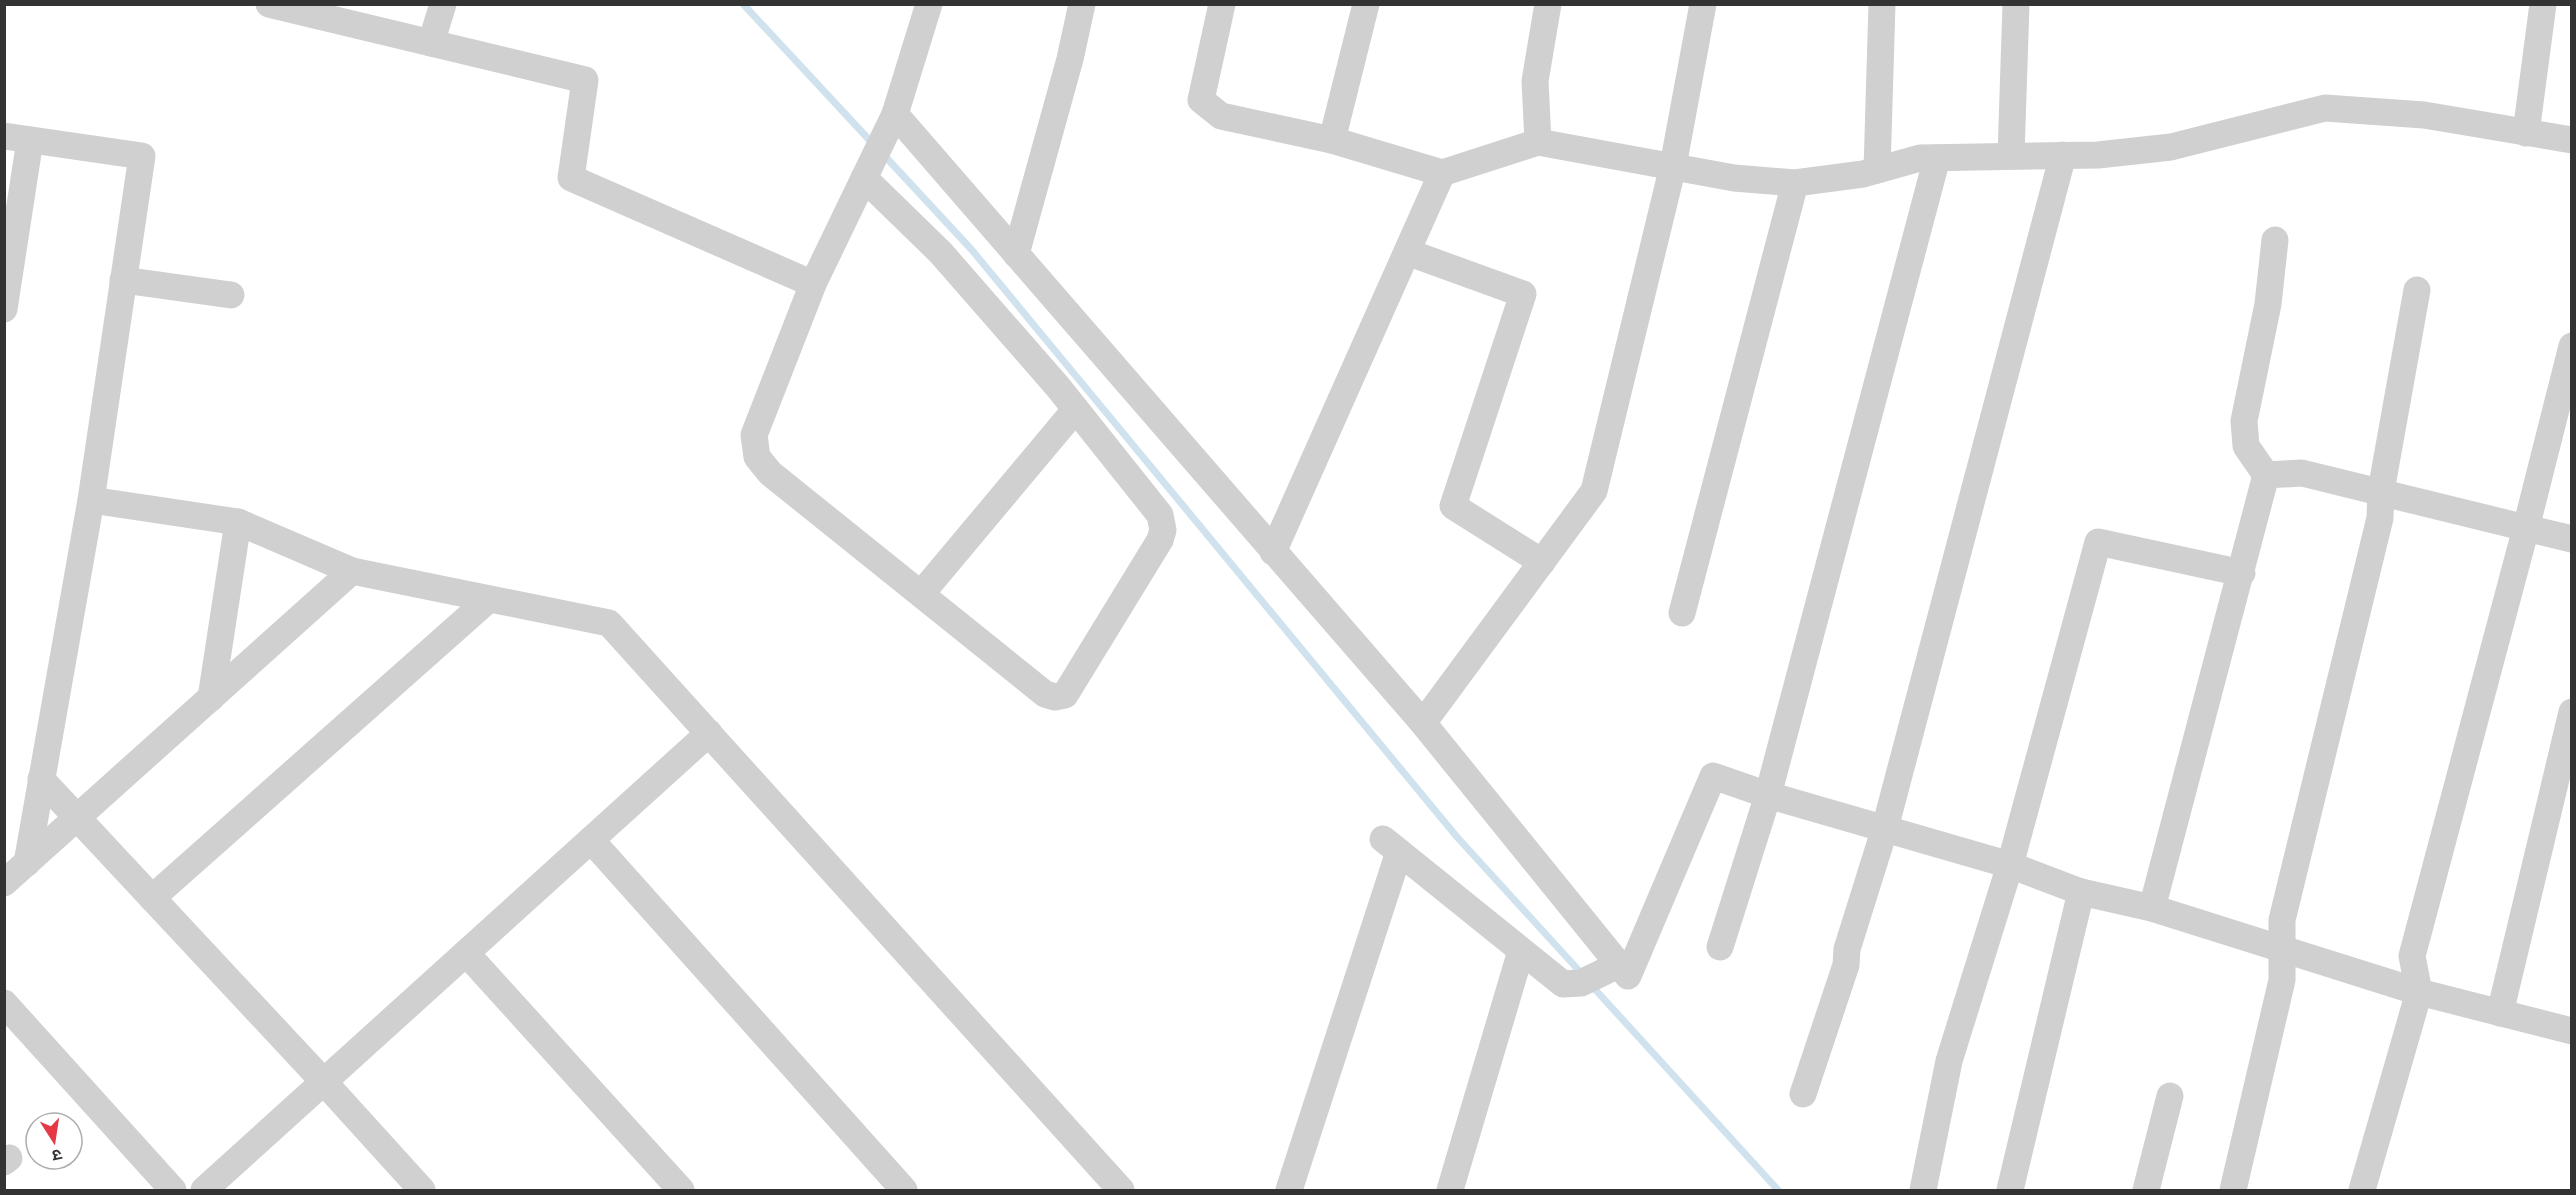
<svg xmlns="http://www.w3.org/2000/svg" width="2576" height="1195" viewBox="0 0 2576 1195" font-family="'Sofia Sans Condensed','Noto Sans Devanagari',sans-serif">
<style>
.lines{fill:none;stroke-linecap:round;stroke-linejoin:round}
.stream{stroke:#cfe2ee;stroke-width:7}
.minor{stroke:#d0d0d0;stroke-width:27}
</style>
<rect width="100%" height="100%" fill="#fff"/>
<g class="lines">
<g class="stream">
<path d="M743 4 874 145"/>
<path d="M882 153 971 249 1457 837 1583 975"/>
<path d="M1592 986 1778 1190"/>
</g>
<g class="minor">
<path d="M269 4 585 80 571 178 813 284"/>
<path d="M1222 4 1201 100 1221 116 1332 140 1366 4"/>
<path d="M1548 4 1535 81 1538 142 1734 178 1795 183 1863 174 1920 158 2098 155 2171 147 2325 108 2424 115 2572 140"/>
<path d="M431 43 443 4"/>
<path d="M895 114 1423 723 1628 976 1713 776 1768 795 2010 865 2081 892 2152 908 2419 992 2572 1031"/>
<path d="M2526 133 2543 4"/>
<path d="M4 136 142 156 91 500 27 863"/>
<path d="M1332 140 1442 173 1538 142"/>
<path d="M2011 156 2016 4"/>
<path d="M1877 170 1882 4"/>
<path d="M864 178 941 253 1058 387 1160 515 1163 530 1160 540 1065 695 1055 697 1045 694 770 473 757 457 754 435 813 284 895 114 929 4"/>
<path d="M1407 252 1523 294 1453 506 1542 562"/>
<path d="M1016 254 1070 59 1082 4"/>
<path d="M123 280 231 295"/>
<path d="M4 309 30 140"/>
<path d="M2266 475 2302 473 2526 528 2572 346"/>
<path d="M2266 475 2246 446 2244 421 2268 304 2275 240"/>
<path d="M91 500 238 522 352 571 609 623 1121 1190"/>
<path d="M1273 552 1442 173"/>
<path d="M921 594 1075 410"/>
<path d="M1682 613 1795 183"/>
<path d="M211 698 238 522"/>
<path d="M1423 723 1594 491 1673 166 1703 4"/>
<path d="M41 779 324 1082 422 1190"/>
<path d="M1383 839 1563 984 1581 983 1618 965"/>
<path d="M591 840 904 1190"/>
<path d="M4 883 352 571"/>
<path d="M152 898 489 599"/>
<path d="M2152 908 2266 475"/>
<path d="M1720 947 1768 795 1937 158"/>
<path d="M466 953 681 1190"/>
<path d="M4 1003 173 1190"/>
<path d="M2500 1013 2572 712"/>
<path d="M1803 1094 1846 965 1847 949 1885 828 2063 155"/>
<path d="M4 1162 9 1158"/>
<path d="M204 1190 709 733"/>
<path d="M1289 1190 1399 852"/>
<path d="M1450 1190 1521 951"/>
<path d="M1923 1190 1949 1061 2010 865 2098 542 2242 573"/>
<path d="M2010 1190 2081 892"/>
<path d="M2146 1190 2170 1096"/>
<path d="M2233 1190 2282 980V920L2380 518 2381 491 2417 290"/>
<path d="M2362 1190 2419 992 2412 956 2526 528 2572 539"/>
</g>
</g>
<rect width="2576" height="1195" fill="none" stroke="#333333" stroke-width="12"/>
<g transform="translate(54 1141) rotate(168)"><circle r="28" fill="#ffffff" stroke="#adadad" stroke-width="1.5"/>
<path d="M0-4.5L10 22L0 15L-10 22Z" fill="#e63946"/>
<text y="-9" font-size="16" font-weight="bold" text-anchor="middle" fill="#333333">उ</text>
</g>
</svg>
